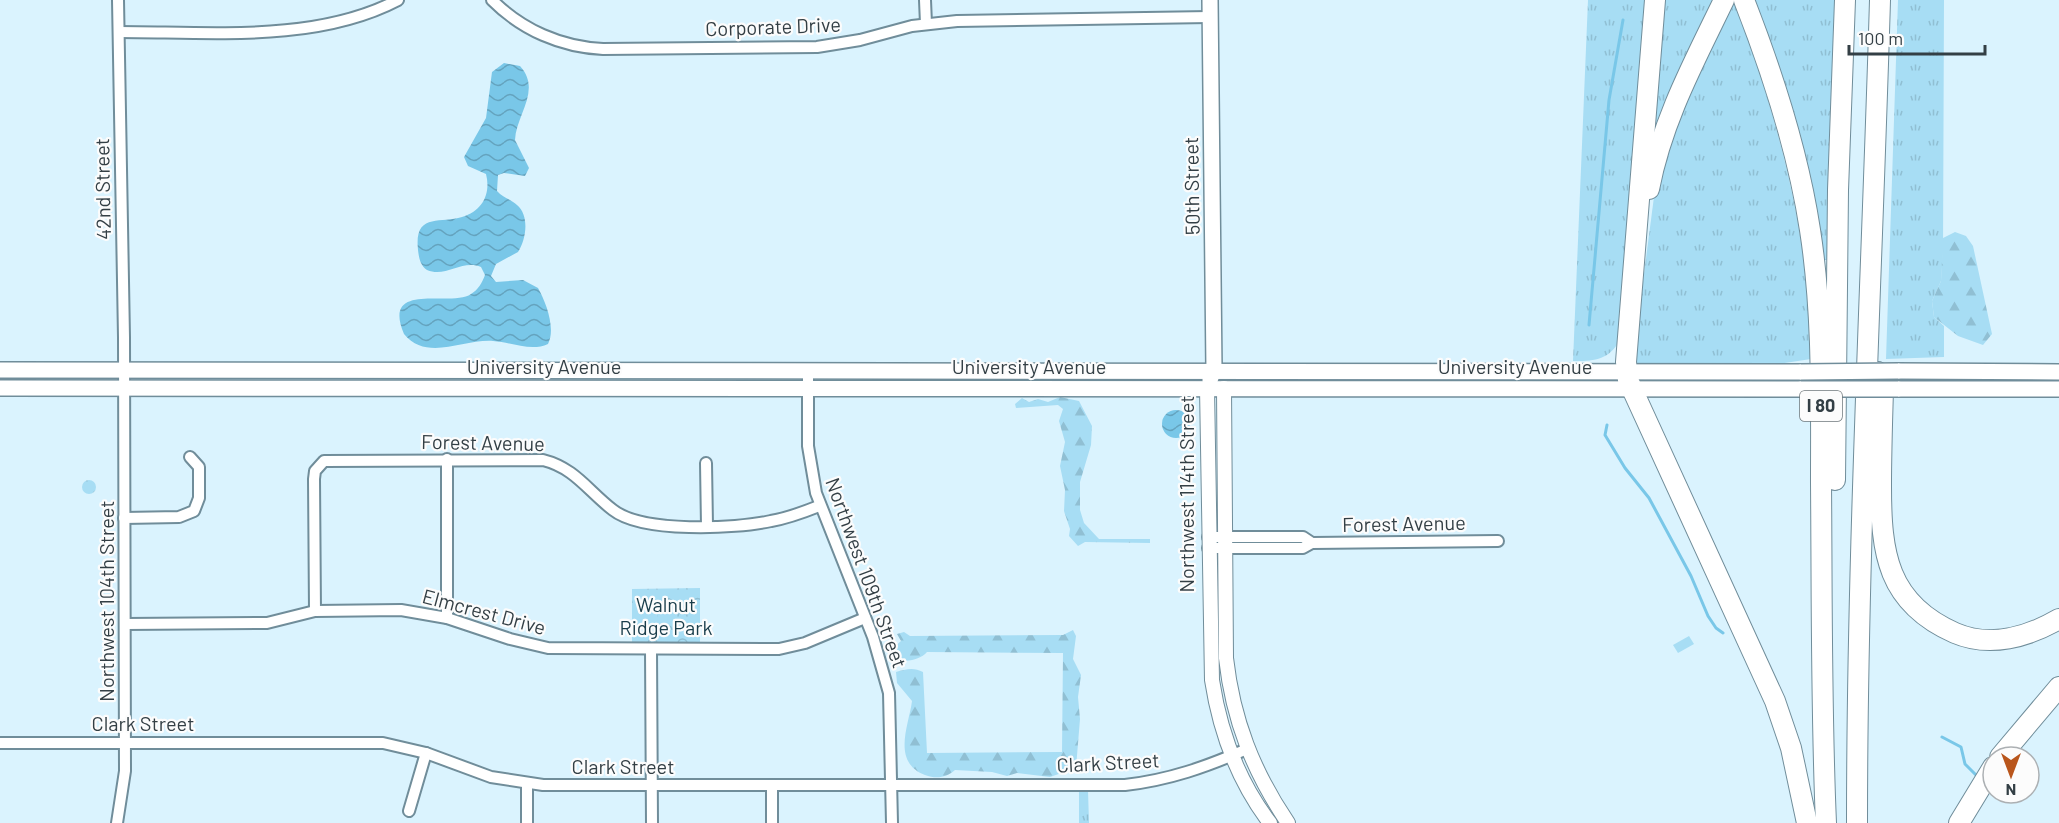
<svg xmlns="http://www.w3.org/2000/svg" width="2059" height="823" viewBox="0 0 2059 823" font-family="Barlow,sans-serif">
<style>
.grass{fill:url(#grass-tufts)}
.forest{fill:url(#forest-firs)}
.park{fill:url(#park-crowns)}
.garden{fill:#a7ddf4}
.water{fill:url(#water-waves)}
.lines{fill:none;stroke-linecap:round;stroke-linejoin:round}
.stream{stroke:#79c7e8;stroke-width:3}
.minor-casing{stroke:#708d9a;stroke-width:14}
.tertiary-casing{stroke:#708d9a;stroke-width:16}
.secondary-casing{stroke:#708d9a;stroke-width:18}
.motorway-casing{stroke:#708d9a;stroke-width:22}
.minor{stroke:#fff;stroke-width:10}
.tertiary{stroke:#fff;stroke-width:14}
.secondary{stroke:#fff;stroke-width:15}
.motorway{stroke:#fff;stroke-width:20}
.secondary-bridge-casing{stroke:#708d9a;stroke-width:18;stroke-linecap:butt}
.secondary-bridge{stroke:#fff;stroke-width:15}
.labels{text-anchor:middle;stroke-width:4.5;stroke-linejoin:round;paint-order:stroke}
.shield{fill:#fcfcfc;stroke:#6f787c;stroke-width:1.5}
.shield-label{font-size:18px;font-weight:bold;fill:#333f45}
.street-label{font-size:20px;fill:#333f45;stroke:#fcfcfc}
.park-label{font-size:20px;fill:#193d4b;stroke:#fcfcfc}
</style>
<defs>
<pattern id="grass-tufts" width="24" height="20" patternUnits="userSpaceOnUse" patternTransform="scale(1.5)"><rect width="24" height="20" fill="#a7ddf4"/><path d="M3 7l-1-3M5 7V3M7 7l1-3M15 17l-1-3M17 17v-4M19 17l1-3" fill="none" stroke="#90bfd3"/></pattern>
<pattern id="forest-firs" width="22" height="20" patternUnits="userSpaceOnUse" patternTransform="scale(1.5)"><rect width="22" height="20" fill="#a7ddf4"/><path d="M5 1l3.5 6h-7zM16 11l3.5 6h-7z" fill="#90bfd3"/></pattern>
<pattern id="park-crowns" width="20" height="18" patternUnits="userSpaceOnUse" patternTransform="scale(1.5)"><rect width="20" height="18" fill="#a7ddf4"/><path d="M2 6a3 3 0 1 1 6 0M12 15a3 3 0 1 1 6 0" fill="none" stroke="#90bfd3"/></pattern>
<pattern id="water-waves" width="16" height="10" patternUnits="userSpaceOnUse" patternTransform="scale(1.5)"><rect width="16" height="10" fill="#79c7e8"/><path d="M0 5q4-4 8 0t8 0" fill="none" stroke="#64a3be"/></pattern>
</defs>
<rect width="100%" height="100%" fill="#daf3fe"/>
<g class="grass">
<path d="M1588 0H1650L1618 343C1607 361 1592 361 1573 361Z"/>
<path d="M1663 0H1717L1649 151Z"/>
<path d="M1730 0H1735C1777 117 1810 234 1811 359L1771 365H1636L1635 343 1655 189 1669 133Z"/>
<path d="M1753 0H1835L1827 260H1822Z"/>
<path d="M1898 0H1944L1943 253 1941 281 1932 301 1934 317 1944 326V357L1886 359Z"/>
<path d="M1079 791H1088L1089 823H1079Z"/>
</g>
<g class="forest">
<path d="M1955 232 1966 236 1973 246 1992 334 1983 345 1958 336 1934 317 1932 301 1941 281 1943 238Z"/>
<path d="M1060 397 1079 401 1092 426 1091 445 1080 482V510L1084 523 1099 539H1150V543L1085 542 1078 546 1069 536 1070 529 1064 511 1065 490 1060 466 1065 442 1059 421 1063 409 1058 405 1016 408 1015 404 1022 398 1029 402 1038 399 1048 402Z"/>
<path d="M1073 630 1076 636 1073 659 1081 675 1078 697 1080 719 1076 768 1050 777 1017 773 1007 776 992 772 955 770C946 778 936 779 925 775 891 762 909 725 912 701L897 683 896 672C906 669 914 667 923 672L927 753 1062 752 1063 653 927 652C919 661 902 664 891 656V650L901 641 897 634 904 632 910 636 1063 635Z"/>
</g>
<g class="park">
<circle cx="89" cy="487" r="7"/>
<path d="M700 588V645H632V589Z"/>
</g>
<g class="garden">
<path d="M633 591H657L658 639H633Z"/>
<path d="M1689 636 1694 644 1678 653 1673 645Z"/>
</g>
<g class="water">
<path d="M504 63 520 66C542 90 516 115 515 140L529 168 525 176 504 173 498 175 497 191C503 198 511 199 517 205 530 216 526 240 518 252L496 264 491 276 496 282 523 280 538 288C546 302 556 329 548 344 531 352 511 342 493 341 463 339 427 362 404 334 381 280 451 308 471 294 478 290 482 283 485 275L481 267C462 259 446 278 427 270 420 265 419 258 418 250 414 212 440 224 462 217 483 211 491 193 486 174L468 166 464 157 486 118 492 72Z"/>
<circle cx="1176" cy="424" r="14"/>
</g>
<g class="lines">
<g class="stream">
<path d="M1589 325 1609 100 1623 20"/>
<path d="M1607 425 1605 435 1625 468 1649 498 1691 576 1708 616 1716 628 1723 633"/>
<path d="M1942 737 1961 747 1965 764 1978 777"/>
</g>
<defs>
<g id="minor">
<path d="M492 0C522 30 561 47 603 49L817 47 860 40 912 26 957 21 1210 17"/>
<path d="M925 0 926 24"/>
<path d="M119 32C209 32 316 43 398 0"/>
<path d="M808 371V446L816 493 873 637 889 693 892 823"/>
<path d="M447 459V618"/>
<path d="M706 463 707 526"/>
<path d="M124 518 179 517 194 511 199 498V467L190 457"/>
<path d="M1208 537H1303L1312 543"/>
<path d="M1208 548H1303L1312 543 1498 541"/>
<path d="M315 611 314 479 315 471 324 461 543 460C575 468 588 491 613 510 642 533 735 529 771 521 788 518 804 512 819 506"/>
<path d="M125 624 267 623 315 611 401 610 447 618 510 639 548 648 779 649 805 643 865 618"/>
<path d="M651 650 652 823"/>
<path d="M0 743H383L426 753 491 777 543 785H1125C1169 780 1206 767 1247 749"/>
<path d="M409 811 426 753"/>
<path d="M117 823 125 771 124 337 118 0"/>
<path d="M527 823V783"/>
<path d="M772 823V785"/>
</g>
<g id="tertiary">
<path d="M1207 388 1212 680C1220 732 1238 781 1270 823"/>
<path d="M1224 388 1226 658C1233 720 1253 771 1288 823"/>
</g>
<g id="secondary">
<path d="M1210 0 1214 370 1210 380"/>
<path d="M0 370 1801 372"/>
<path d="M1898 371 2059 372"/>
<path d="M0 388 1801 389"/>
<path d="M1898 389H2059"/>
</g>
<g id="motorway">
<path d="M1655 0 1626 362 1628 380 1775 701 1791 748 1807 823"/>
<path d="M1744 0C1773 74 1798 151 1810 230 1823 313 1821 399 1821 483 1822 597 1821 710 1826 823"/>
<path d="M1649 189C1662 121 1694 62 1724 0"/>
<path d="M1878 372 1883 390C1882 422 1881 454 1881 486 1881 553 1887 603 1955 633 1990 648 2028 637 2059 619"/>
<path d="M1835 480 1838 190 1845 0"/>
<path d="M2000 757 2059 687"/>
<path d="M1857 823C1857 549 1872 274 1880 0"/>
<path d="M1959 823 1993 767"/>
</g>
</defs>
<use href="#minor" class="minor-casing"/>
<use href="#tertiary" class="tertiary-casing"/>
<use href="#secondary" class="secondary-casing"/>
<use href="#motorway" class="motorway-casing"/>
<use href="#minor" class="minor"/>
<use href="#tertiary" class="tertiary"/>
<use href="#secondary" class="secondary"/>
<use href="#motorway" class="motorway"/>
<defs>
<g id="secondary-bridge">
<path d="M1801 372 1898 371"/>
<path d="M1801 389H1898"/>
</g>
</defs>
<use href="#secondary-bridge" class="secondary-bridge-casing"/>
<use href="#secondary-bridge" class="secondary-bridge"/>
</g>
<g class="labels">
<rect class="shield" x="1800" y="391" width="42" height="30" rx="4.5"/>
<g class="shield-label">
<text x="1821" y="412">I 80</text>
</g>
<g class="street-label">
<text transform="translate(773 27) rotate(-2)" y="7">Corporate Drive</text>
<text transform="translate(1192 186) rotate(-91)" y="7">50th Street</text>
<text transform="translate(103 189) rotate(-91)" y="7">42nd Street</text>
<text x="544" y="374">University Avenue</text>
<text x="1029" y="374">University Avenue</text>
<text x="1515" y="374">University Avenue</text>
<text transform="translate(483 443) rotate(1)" y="7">Forest Avenue</text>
<text transform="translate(1187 494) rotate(-90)" y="7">Northwest 114th Street</text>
<text transform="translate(1404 524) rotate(-1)" y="7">Forest Avenue</text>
<text transform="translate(866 573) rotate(70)" y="7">Northwest 109th Street</text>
<text transform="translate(107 601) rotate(-90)" y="7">Northwest 104th Street</text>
<text transform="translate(484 612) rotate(15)" y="7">Elmcrest Drive</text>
<text x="143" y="731">Clark Street</text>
<text transform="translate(1108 763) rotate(-3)" y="7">Clark Street</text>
<text x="623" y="774">Clark Street</text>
</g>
<g class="park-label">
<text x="666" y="612">Walnut<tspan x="666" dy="23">Ridge Park</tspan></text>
</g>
</g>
<g transform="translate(2011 775) rotate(180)"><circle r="28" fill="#fcfcfc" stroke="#acb0b3" stroke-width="1.5"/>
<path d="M0-4.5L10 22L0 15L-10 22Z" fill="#b9561c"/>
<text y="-9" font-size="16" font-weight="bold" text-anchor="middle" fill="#333f45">N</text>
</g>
<path d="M1849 45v9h136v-9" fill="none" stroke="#333f45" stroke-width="3"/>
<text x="1858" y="45" font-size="18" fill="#333f45" stroke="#fcfcfc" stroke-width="4.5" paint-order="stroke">100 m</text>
</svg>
